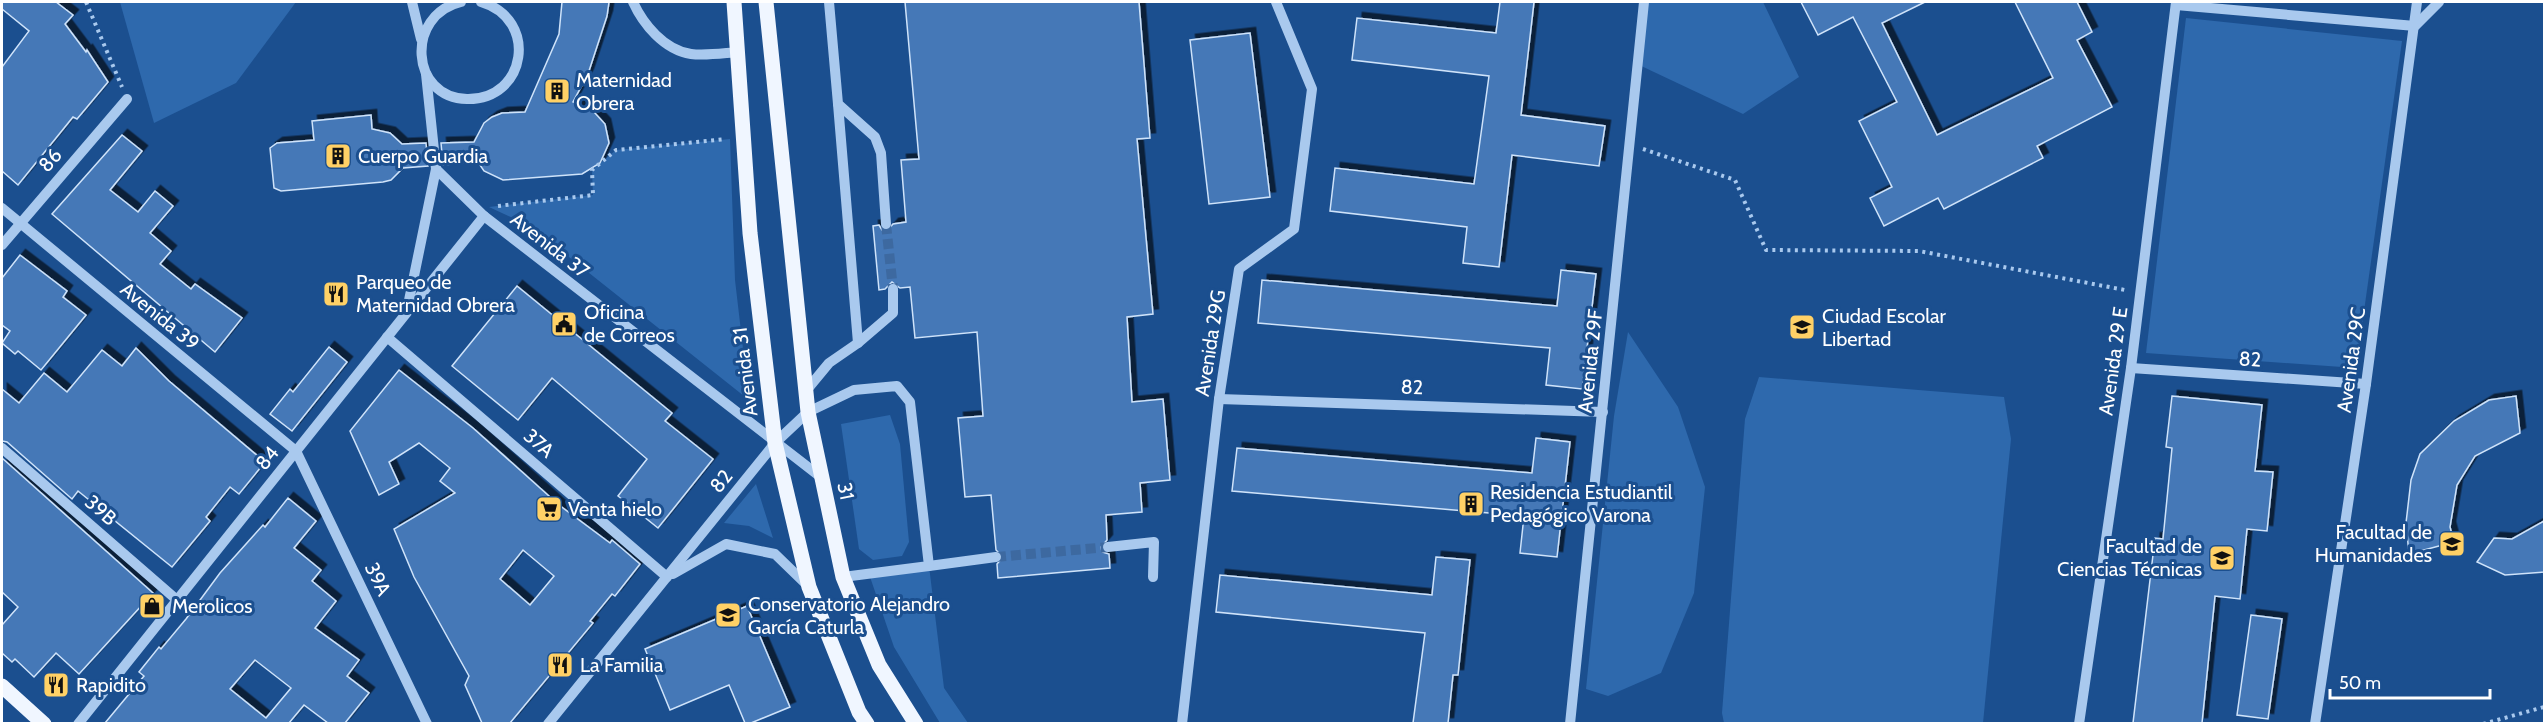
<svg xmlns="http://www.w3.org/2000/svg" width="2546" height="725" viewBox="0 0 2546 725" font-family="Cabin,sans-serif">
<style>
.green{fill:#2e69ad}
.building{fill:#4478b7;stroke:#cfe3fa;stroke-width:1.5;fill-rule:evenodd;filter:url(#shadow)}
.lines{fill:none;stroke-linecap:round;stroke-linejoin:round}
.minor-tunnel{stroke:#3d69a0;stroke-width:10;stroke-dasharray:10 5;stroke-linecap:butt}
.path{stroke:#a9c9ee;stroke-width:4;stroke-dasharray:3 4.5;stroke-linecap:butt}
.minor{stroke:#a9c9ee;stroke-width:10}
.major{stroke:#f0f6ff;stroke-width:15}
.labels{text-anchor:middle;stroke-width:6;stroke-linejoin:round;paint-order:stroke}
.poi-label{font-size:20px;fill:#fff;stroke:#1b4f8f;text-anchor:start}
.street-label{font-size:20px;fill:#fff;stroke:#1b4f8f}
</style>
<defs>
<filter id="shadow"><feDropShadow dx="5.5" dy="-5.5" stdDeviation="0" flood-color="#0009"/></filter>
</defs>
<rect width="100%" height="100%" fill="#1b4f8f"/>
<g class="green">
<path d="M120 2H296L236 83 154 123Z"/>
<path d="M1644 2H1763L1799 77 1743 114 1637 64Z"/>
<path d="M2186 18 2402 41 2356 368 2146 353Z"/>
<path d="M730 139 735 280 749 400 530 226 489 207 593 195 592 170 616 150Z"/>
<path d="M1628 332 1678 407 1705 487 1694 593 1661 673 1608 696 1586 689 1614 416Z"/>
<path d="M1759 377 2004 397 2011 439 1983 723H1724L1722 713 1745 419Z"/>
<path d="M890 415 900 444 909 542 902 556 873 560 859 549 841 424Z"/>
<path d="M756 484 773 538 749 526 724 523Z"/>
<path d="M929 566 944 688 968 723H940L894 647 869 574Z"/>
</g>
<g class="building">
<path d="M2 2H56L73 15 65 24 86 52 87 50 108 82 77 119 73 117 18 185 2 171V67L29 31 2 9Z"/>
<path d="M562 2H609L607 16 588 74 573 102 594 112 605 124 609 143 600 163 582 174 503 180 484 171 478 162 443 165 441 143 474 142 484 123 492 117 502 113 525 112 559 34Z"/>
<path d="M905 2H1139L1150 138 1137 139 1153 314 1127 317 1132 402 1163 399 1170 480 1140 483 1142 512 1106 515 1107 540 1101 547 1102 552 1109 554 1110 568 998 578 997 564 1003 557 996 550 991 495 965 497 958 418 983 416 977 332 915 338 910 287 900 288 892 282 885 289 879 290 873 226 879 225 882 230 887 231 893 224 906 222 901 160 919 159Z"/>
<path d="M1500 2H1534L1521 115 1605 126 1599 166 1512 155 1499 267 1463 263 1467 227 1330 211 1335 168 1474 184 1489 76 1352 60 1357 18 1496 33Z"/>
<path d="M1801 2H1925L1882 23 1937 135 2053 78 2015 2H2077L2092 32 2077 40 2112 107 2037 146 2043 158 1944 209 1938 198 1884 226 1870 198 1892 187 1859 121 1897 102 1853 17 1818 35Z"/>
<path d="M1250 33 1270 197 1209 204 1190 40Z"/>
<path d="M371 115 372 129 390 133 402 144 426 143 428 166 403 168 391 180 383 182 281 191 274 188 270 148 277 143 314 140 312 121Z"/>
<path d="M122 135 142 151 110 190 138 212 155 191 173 206 150 233 171 251 160 264 191 289 195 284 242 318 215 352 52 214Z"/>
<path d="M20 255 67 291 63 297 86 315 41 370 18 351 15 354 2 343 10 331 2 325V278Z"/>
<path d="M1561 270 1596 274 1582 389 1546 385 1550 348 1258 323 1262 280 1557 306Z"/>
<path d="M517 286 672 413 665 421 713 459 658 528 618 496 647 459 552 378 518 420 452 366Z"/>
<path d="M329 347 347 362 292 431 270 414 290 389 293 392Z"/>
<path d="M136 348 169 381 265 462 239 494 230 487 206 517 210 521 172 567 78 491 72 499 7 442 2 441V389L19 403 44 373 67 392 102 350 122 366Z"/>
<path d="M399 370 473 428 559 505 610 543 612 540 640 564 615 596 612 594 590 621 593 623 510 723H482L465 685 469 676 414 577 394 529 455 493 440 481 450 468 419 443 389 462 399 484 379 495 350 431ZM523 550 554 576 530 605 500 579Z"/>
<path d="M2172 396 2262 405 2255 471 2273 472 2267 531 2247 529 2240 599 2215 596 2202 723H2133L2155 538 2163 539 2172 448 2166 447Z"/>
<path d="M2516 396 2520 433 2475 456 2457 485 2450 527 2454 542 2409 554 2406 523 2411 480 2420 454 2454 421 2489 400Z"/>
<path d="M1536 438 1570 442 1557 557 1520 553 1524 516 1232 491 1237 448 1532 473Z"/>
<path d="M2 458 153 593 79 674 56 653 34 677 15 659 12 662 2 653V625L18 607 2 592Z"/>
<path d="M288 498 316 521 294 548 321 570 312 581 336 601 315 628 359 660 347 676 369 693 345 723H328L304 705 289 723H105L144 676 139 672 159 647 161 649 186 619 220 573 263 525 265 527ZM255 660 291 688 266 718 230 689Z"/>
<path d="M2544 521V572L2505 575 2477 562 2494 538 2512 539Z"/>
<path d="M1436 557 1470 560 1458 675H1453L1448 723H1413L1425 633 1216 612 1220 575 1432 595Z"/>
<path d="M747 606 790 707 751 723H745L729 685 670 710 645 649Z"/>
<path d="M2251 615 2282 619 2268 719 2237 715Z"/>
</g>
<g class="lines">
<g class="minor-tunnel">
<path d="M886 224 893 289"/>
<path d="M996 557 1108 547"/>
</g>
<g class="path">
<path d="M86 2 122 87"/>
<path d="M1643 149 1735 180 1766 250 1919 251 2125 290"/>
<path d="M498 206 593 195 592 170 616 150 726 139"/>
<path d="M2483 724 2544 707"/>
</g>
<g class="minor">
<path d="M412 2 421 39"/>
<path d="M461 2C405 15 410 98 467 99 527 100 539 19 481 2"/>
<path d="M633 2C643 24 664 50 691 54 706 56 724 53 739 52"/>
<path d="M829 2 838 104 875 137 881 153 886 224"/>
<path d="M2176 5 2415 26 2439 2"/>
<path d="M838 104 858 343"/>
<path d="M436 169 484 216 822 478"/>
<path d="M2 208 296 451 427 724"/>
<path d="M2 245 127 99"/>
<path d="M407 310 436 169 426 74"/>
<path d="M387 337 667 577"/>
<path d="M2131 368 2366 384"/>
<path d="M805 392 829 363 858 343 893 313V289"/>
<path d="M1219 399 1603 412"/>
<path d="M2 448 177 600"/>
<path d="M1108 547 1154 542 1153 577"/>
<path d="M929 566 996 557"/>
<path d="M673 574 726 544 775 554 809 587"/>
<path d="M78 724 484 216"/>
<path d="M548 724 775 443 808 412 854 390 897 386 910 402 929 566 843 577"/>
<path d="M1182 724 1219 399 1239 269 1294 229 1312 89 1276 2"/>
<path d="M1570 724 1644 2"/>
<path d="M2079 724 2131 368 2176 2"/>
<path d="M2315 724 2366 384 2417 2"/>
</g>
<g class="major">
<path d="M734 2 750 233 775 443 809 587 859 712 867 724"/>
<path d="M766 2 808 412 843 577 879 665 916 724"/>
<path d="M2 686 44 724"/>
</g>
</g>
<defs>
<symbol id="building-square" viewBox="-11 -11 22 22"><rect x="-9" y="-9" width="18" height="18" rx="4" fill="#ffd166" stroke="#1b4f8f"/><path d="M-4-6H4V6H1V3H-1V6H-4ZM-2.5-4.3h1.7v1.8h-1.7ZM.8-4.3h1.7v1.8H.8ZM-2.5-1h1.7V.8h-1.7ZM.8-1h1.7V.8H.8Z" fill="#111"/></symbol>
<symbol id="restaurant-square" viewBox="-11 -11 22 22"><rect x="-9" y="-9" width="18" height="18" rx="4" fill="#ffd166" stroke="#1b4f8f"/><path d="M-5-6h1v4h1v-4h1v4h1v-4h1v5L-1.5 .5V6h-2V.5L-5-1ZM5-6V6H3V1.5H1.5Q1.5-4 5-6Z" fill="#111"/></symbol>
<symbol id="civic-square" viewBox="-11 -11 22 22"><rect x="-9" y="-9" width="18" height="18" rx="4" fill="#ffd166" stroke="#1b4f8f"/><path d="M-.6-6.5H3V-4.5H.6V-3L4-1V1h2V6H-6V1h2V-1L-.6-3ZM-1.2 2.5V6h2.4V2.5Z" fill="#111"/></symbol>
<symbol id="school-square" viewBox="-11 -11 22 22"><rect x="-9" y="-9" width="18" height="18" rx="4" fill="#ffd166" stroke="#1b4f8f"/><path d="M0-5L7-2L0 1L-7-2ZM-4 1L0 2.5L4 1V4Q0 6-4 4Z" fill="#111"/></symbol>
<symbol id="supermarket-square" viewBox="-11 -11 22 22"><rect x="-9" y="-9" width="18" height="18" rx="4" fill="#ffd166" stroke="#1b4f8f"/><path d="M-6-5.5h2.5l.6 2H6L4.5 2H-2.5L-4.4-4H-6ZM-1.5 3.2a1.3 1.3 0 1 0 .1 0ZM3 3.2a1.3 1.3 0 1 0 .1 0Z" fill="#111"/></symbol>
<symbol id="university-square" viewBox="-11 -11 22 22"><rect x="-9" y="-9" width="18" height="18" rx="4" fill="#ffd166" stroke="#1b4f8f"/><path d="M0-5L7-2L0 1L-7-2ZM-4 1L0 2.5L4 1V4Q0 6-4 4Z" fill="#111"/></symbol>
<symbol id="shop-square" viewBox="-11 -11 22 22"><rect x="-9" y="-9" width="18" height="18" rx="4" fill="#ffd166" stroke="#1b4f8f"/><path d="M-5-2.5h2.3a2.7 3.5 0 0 1 5.4 0H5L5.5 6h-11ZM-1.5-2.5h3a1.5 2.3 0 0 0-3 0Z" fill="#111"/></symbol>
</defs>
<g fill-rule="evenodd">
<use href="#building-square" x="542" y="76" width="30" height="30"/>
<use href="#building-square" x="323" y="141" width="30" height="30"/>
<use href="#restaurant-square" x="321" y="279" width="30" height="30"/>
<use href="#civic-square" x="549" y="309" width="30" height="30"/>
<use href="#school-square" x="1787" y="312" width="30" height="30"/>
<use href="#building-square" x="1456" y="489" width="30" height="30"/>
<use href="#supermarket-square" x="534" y="494" width="30" height="30"/>
<use href="#university-square" x="2437" y="529" width="30" height="30"/>
<use href="#university-square" x="2207" y="543" width="30" height="30"/>
<use href="#shop-square" x="137" y="591" width="30" height="30"/>
<use href="#school-square" x="713" y="600" width="30" height="30"/>
<use href="#restaurant-square" x="545" y="650" width="30" height="30"/>
<use href="#restaurant-square" x="41" y="670" width="30" height="30"/>
</g>
<g class="labels">
<g class="poi-label">
<text x="576" y="87">Maternidad<tspan x="576" dy="23">Obrera</tspan></text>
<text x="358" y="163">Cuerpo Guardia</text>
<text x="356" y="289">Parqueo de<tspan x="356" dy="23">Maternidad Obrera</tspan></text>
<text x="584" y="319">Oficina<tspan x="584" dy="23">de Correos</tspan></text>
<text x="1822" y="323">Ciudad Escolar<tspan x="1822" dy="23">Libertad</tspan></text>
<text x="1490" y="499">Residencia Estudiantil<tspan x="1490" dy="23">Pedagógico Varona</tspan></text>
<text x="568" y="516">Venta hielo</text>
<text x="2432" y="539" text-anchor="end">Facultad de<tspan x="2432" dy="23">Humanidades</tspan></text>
<text x="2202" y="553" text-anchor="end">Facultad de<tspan x="2202" dy="23">Ciencias Técnicas</tspan></text>
<text x="748" y="611">Conservatorio Alejandro<tspan x="748" dy="23">García Caturla</tspan></text>
<text x="172" y="613">Merolicos</text>
<text x="580" y="672">La Familia</text>
<text x="76" y="692">Rapidito</text>
</g>
<g class="street-label">
<text transform="translate(50 160) rotate(-49)" y="7">86</text>
<text transform="translate(550 245) rotate(38)" y="7">Avenida 37</text>
<text transform="translate(160 316) rotate(39)" y="7">Avenida 39</text>
<text transform="translate(1210 343) rotate(-81)" y="7">Avenida 29G</text>
<text transform="translate(2250 359) rotate(4)" y="7">82</text>
<text transform="translate(2351 360) rotate(-82)" y="7">Avenida 29C</text>
<text transform="translate(1590 361) rotate(-84)" y="7">Avenida 29F</text>
<text transform="translate(2113 361) rotate(-82)" y="7">Avenida 29 E</text>
<text transform="translate(745 372) rotate(-97)" y="7">Avenida 31</text>
<text transform="translate(1412 387) rotate(2)" y="7">82</text>
<text transform="translate(539 443) rotate(41)" y="7">37A</text>
<text transform="translate(267 458) rotate(-51)" y="7">84</text>
<text transform="translate(721 481) rotate(-51)" y="7">82</text>
<text transform="translate(846 491) rotate(78)" y="7">31</text>
<text transform="translate(101 510) rotate(41)" y="7">39B</text>
<text transform="translate(378 579) rotate(64)" y="7">39A</text>
</g>
</g>
<rect width="2546" height="725" fill="none" stroke="#ffffff" stroke-width="6"/>
<path d="M2330 689v9h160v-9" fill="none" stroke="#ffffff" stroke-width="3"/>
<text x="2339" y="689" font-size="18" fill="#ffffff" stroke="#1b4f8f" stroke-width="4.5" paint-order="stroke">50 m</text>
</svg>
